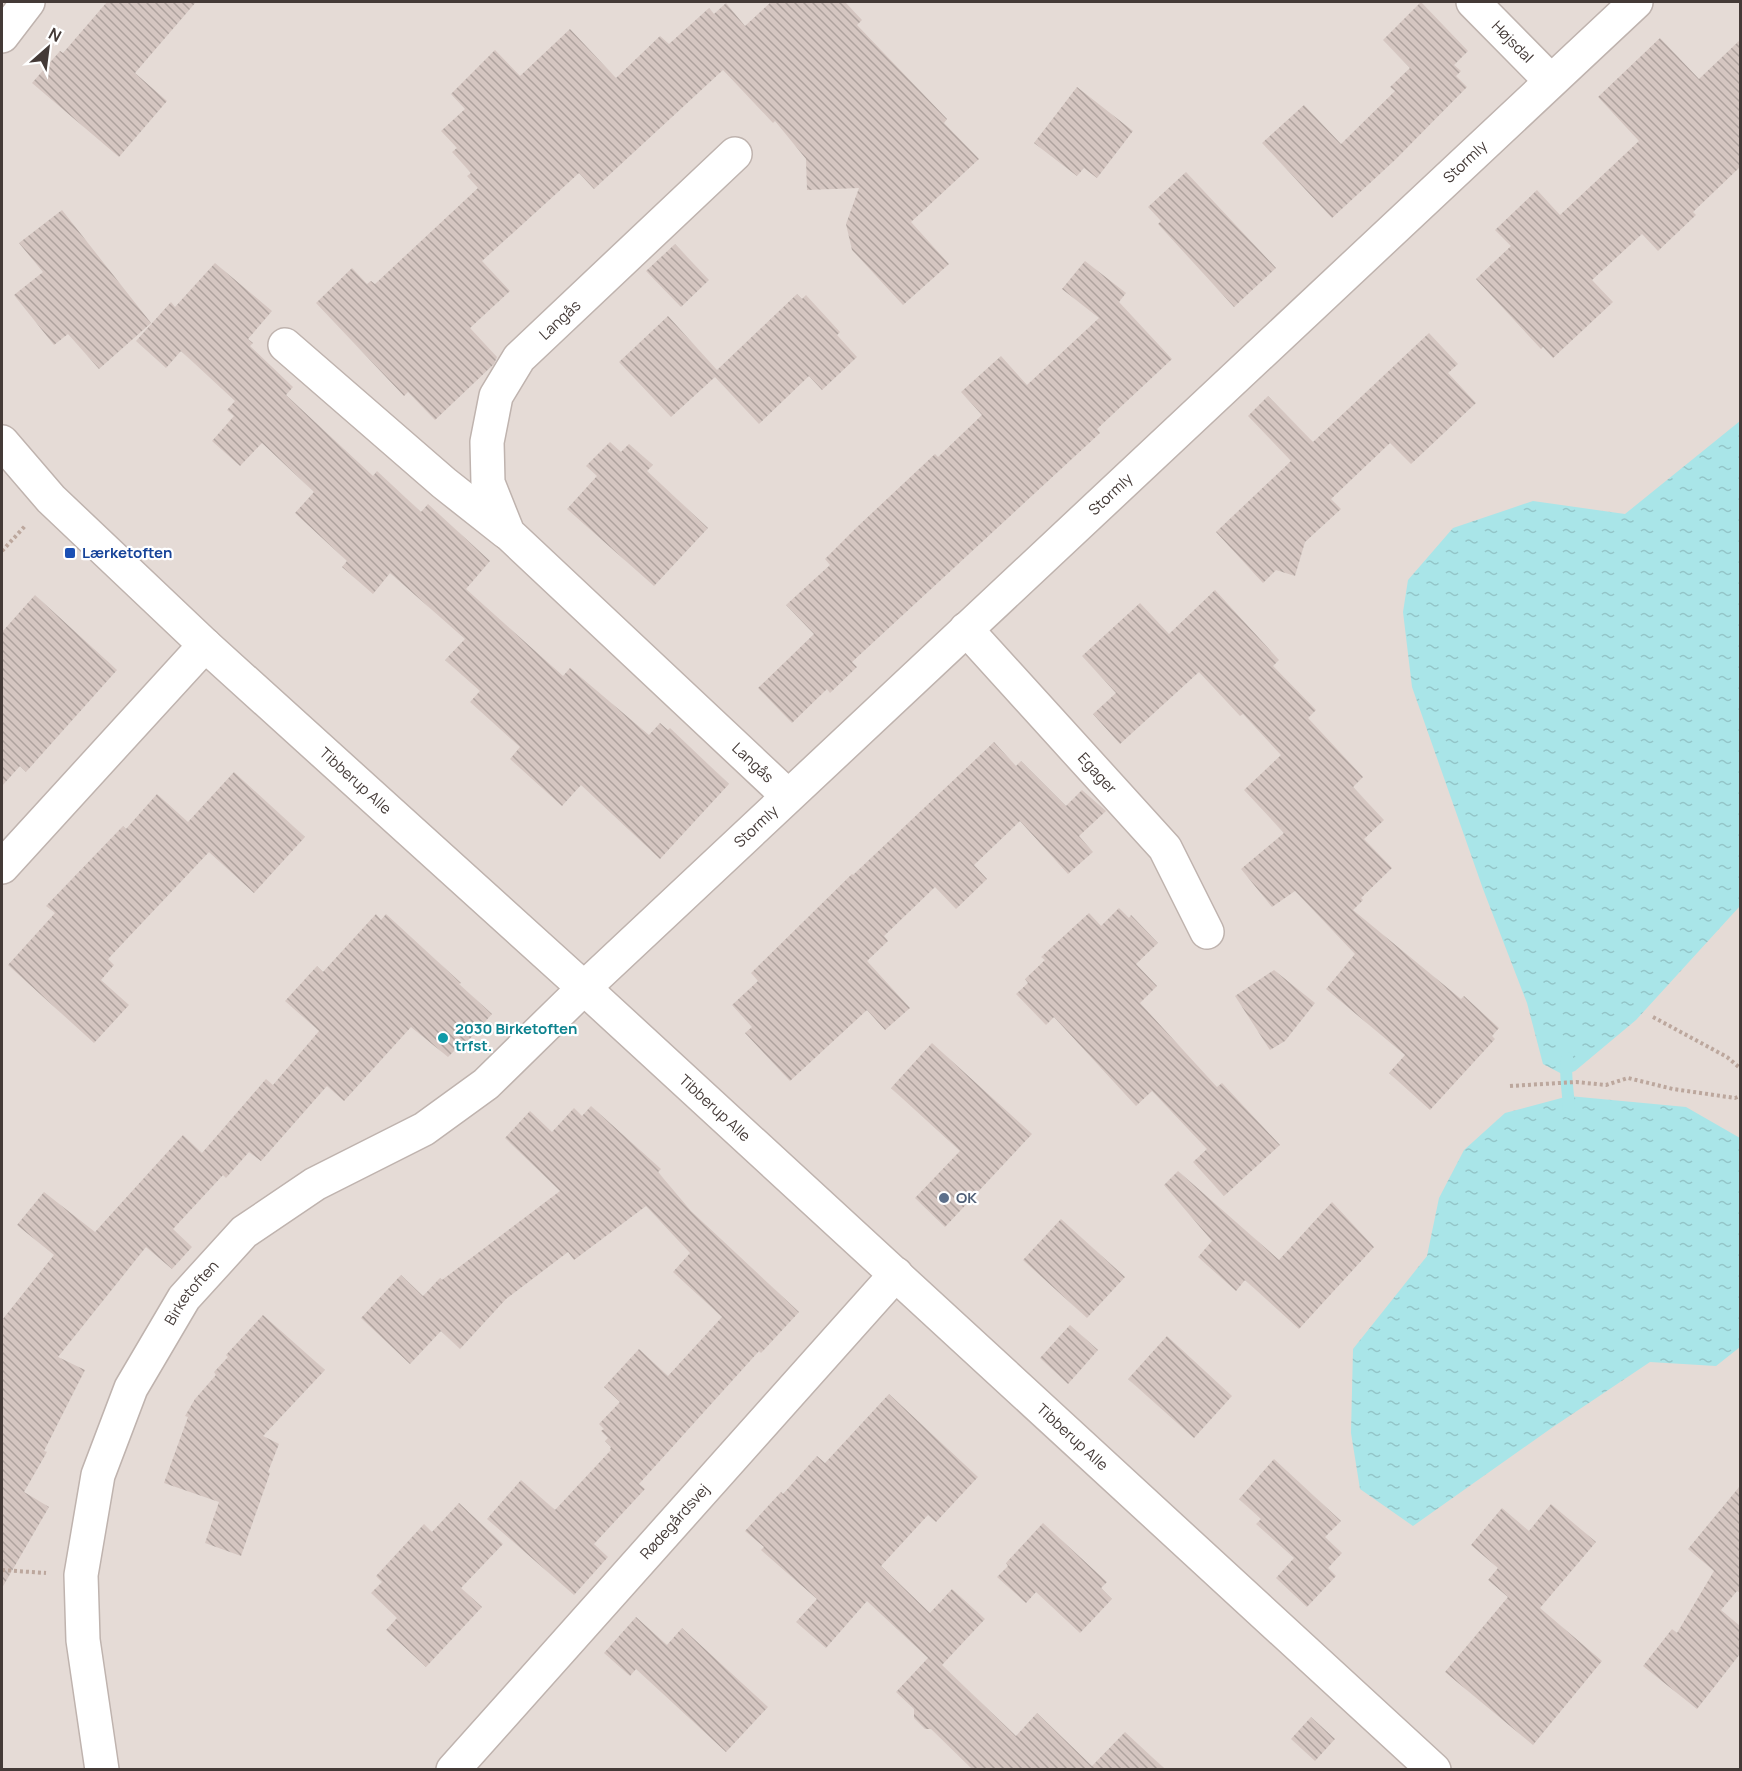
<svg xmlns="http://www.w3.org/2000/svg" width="1742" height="1771" viewBox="0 0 1742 1771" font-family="Manrope,sans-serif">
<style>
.residential{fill:#e5dbd6}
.water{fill:url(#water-ripples)}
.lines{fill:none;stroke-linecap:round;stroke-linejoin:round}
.stream{stroke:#a9e5e8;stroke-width:12}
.building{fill:url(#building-back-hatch)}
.street-casing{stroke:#bfb3ae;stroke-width:36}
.path{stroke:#bca79d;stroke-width:4;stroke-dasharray:3 3;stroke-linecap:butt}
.street{stroke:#fff;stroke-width:33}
.transit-dot{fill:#1a4fb4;stroke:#fff;stroke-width:2}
.culture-dot{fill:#0f9aa8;stroke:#fff;stroke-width:2}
.service-dot{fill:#5c6f8a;stroke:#fff;stroke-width:2}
.labels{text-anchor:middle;stroke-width:4.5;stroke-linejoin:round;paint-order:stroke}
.street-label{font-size:15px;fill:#443a37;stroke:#fff}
.transit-label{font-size:15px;font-weight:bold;fill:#164399;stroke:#fff;text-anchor:start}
.culture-label{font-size:15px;font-weight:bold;fill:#0d838f;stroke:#fff;text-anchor:start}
.service-label{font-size:15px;font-weight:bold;fill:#4e5e75;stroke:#fff;text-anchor:start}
</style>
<defs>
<pattern id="water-ripples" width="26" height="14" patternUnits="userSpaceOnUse" patternTransform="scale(1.5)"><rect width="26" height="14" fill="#a9e5e8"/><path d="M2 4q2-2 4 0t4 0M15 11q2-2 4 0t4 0" fill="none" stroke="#93c5c8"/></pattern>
<pattern id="building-back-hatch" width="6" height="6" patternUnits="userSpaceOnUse" patternTransform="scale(1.5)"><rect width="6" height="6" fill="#d5c6c1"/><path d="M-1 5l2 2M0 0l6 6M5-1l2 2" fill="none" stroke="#aea29e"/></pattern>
</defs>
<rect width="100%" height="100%" fill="#f2ebe7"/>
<rect class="residential" x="2" y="2" width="1738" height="1767"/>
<g class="water">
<path d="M1740 421V906L1636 1020 1575 1071 1564 1075 1543 1064 1527 1003 1483 889 1412 687 1403 612 1408 580 1453 528 1533 501 1625 514Z"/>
<path d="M1569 1096 1686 1107 1740 1138V1347L1716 1366 1650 1362 1553 1427 1413 1526 1360 1489 1351 1433 1353 1349 1427 1256 1439 1198 1464 1150 1505 1113Z"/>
</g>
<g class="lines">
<path class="stream" d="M1567 1058C1564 1077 1569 1093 1569 1112"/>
</g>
<g class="building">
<path d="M107 2H196L135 73 167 101 119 157 32 83 60 51 63 53Z"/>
<path d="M771 2H845L862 20 857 25 947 119 944 123 979 159 911 222 949 264 903 305 852 250 846 224 859 188 807 190 806 159 775 121 773 123 723 70 594 189 579 173 482 261 510 291 470 328 497 357 494 364 435 420 408 392 404 396 316 303 352 268 367 284 371 281 375 284 478 188 467 176 471 173 452 152 457 148 441 131 465 109 451 94 495 50 520 76 570 29 616 78 660 36 669 44 709 8 714 14 726 3 745 26Z"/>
<path d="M1421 2 1468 51 1454 65 1461 71 1456 76 1467 87 1395 160 1332 218 1262 143 1304 105 1341 144 1395 91 1390 87 1410 68 1383 40Z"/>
<path d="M1660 38 1699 79 1740 40V167L1693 212 1696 215 1658 251 1642 234 1592 280 1613 302 1553 358 1543 347 1541 349 1476 279 1511 246 1495 230 1537 190 1560 215 1639 141 1598 97Z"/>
<path d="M1077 87 1133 131 1097 178 1084 168 1077 176 1034 143Z"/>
<path d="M1186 172 1276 268 1234 307 1158 224 1161 221 1148 207Z"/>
<path d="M62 210 151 323 99 369 68 334 54 345 14 295 43 272 19 243Z"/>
<path d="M675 244 709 280 681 307 646 271Z"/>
<path d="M1085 261 1126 293 1119 302 1172 359 1097 429 1100 433 852 662 857 667 830 693 827 689 792 723 758 688 814 634 786 605 830 565 825 559 856 528 935 454 938 457 982 415 961 392 1001 356 1027 385 1099 318 1062 289Z"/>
<path d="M215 263 272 311 248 339 253 343 250 346 293 387 286 395 373 476 377 471 421 512 428 504 490 561 466 589 563 676 570 668 649 735 660 723 668 730 670 728 729 784 660 859 581 785 562 806 510 759 520 747 470 702 480 691 445 660 465 639 390 573 373 594 342 567 347 561 295 513 314 492 262 443 240 466 212 441 234 416 227 410 235 401 181 351 166 368 136 341 171 302 175 307Z"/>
<path d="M797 294 802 299 806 295 840 332 837 335 857 357 822 390 809 376 759 424 715 377 671 417 619 362 668 316 717 370Z"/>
<path d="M1429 333 1458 364 1448 373 1476 403 1411 464 1390 443 1331 499 1341 509 1305 542 1295 576 1276 570 1263 583 1216 532 1291 461 1248 416 1268 396 1313 442Z"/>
<path d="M610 442 621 452 629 444 653 465 647 471 708 528 654 586 567 509 597 476 586 466Z"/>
<path d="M1215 590 1279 660 1273 666 1316 710 1308 718 1363 777 1353 787 1384 820 1364 839 1392 868 1361 898 1363 900 1353 910 1461 999 1464 996 1499 1028 1492 1036 1495 1039 1430 1110 1389 1073 1405 1055 1326 989 1355 954 1295 891 1272 907 1241 869 1284 833 1244 790 1281 755 1243 714 1240 716 1199 672 1120 744 1093 714 1116 693 1082 656 1140 603 1169 634Z"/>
<path d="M35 595 117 670 26 772 20 766 2 786V632Z"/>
<path d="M994 742 1016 766 1021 761 1066 806 1082 790 1106 811 1079 836 1093 852 1068 874 1020 821 974 865 987 879 956 909 935 887 884 936 888 941 867 961 910 1008 885 1030 867 1010 790 1081 745 1033 752 1027 732 1005 758 981 751 973 852 874 853 875Z"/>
<path d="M234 772 305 837 254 893 209 852 108 959 114 965 101 980 129 1005 94 1043 8 965 55 913 46 906 123 826 126 829 157 794 188 822Z"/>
<path d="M1119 908 1129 918 1131 915 1158 943 1136 964 1157 986 1140 1003 1217 1087 1222 1083 1280 1145 1224 1196 1193 1162 1207 1149 1152 1091 1136 1106 1054 1017 1046 1025 1016 994 1028 983 1025 979 1045 960 1041 957 1089 913 1101 926Z"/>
<path d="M376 914 381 920 386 914 461 983 459 984 492 1014 466 1043 464 1041 448 1057 411 1027 344 1101 327 1086 261 1161 249 1152 226 1178 223 1175 173 1229 192 1247 172 1269 146 1247 58 1357 85 1370 44 1451 47 1452 24 1492 49 1507 2 1588V1320L54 1255 17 1225 44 1192 95 1232 183 1135 202 1153 266 1079 273 1085 319 1031 285 1001 317 966 323 972Z"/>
<path d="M1274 970 1315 1003 1285 1041 1270 1050 1235 996Z"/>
<path d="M932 1043 1032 1134 945 1227 915 1198 960 1151 891 1088Z"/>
<path d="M591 1106 661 1169 658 1172 691 1211 799 1312 761 1353 759 1351 639 1484 645 1489 594 1544 608 1557 574 1595 487 1519 521 1480 555 1510 611 1450 610 1449 611 1447 605 1441 608 1438 601 1431 604 1429 599 1424 620 1402 604 1387 639 1349 668 1376 722 1317 673 1272 690 1253 646 1206 574 1260 568 1252 506 1299 460 1349 441 1331 410 1364 361 1318 401 1275 423 1296 440 1278 442 1280 560 1191 505 1138 530 1111 552 1132 574 1108 582 1116Z"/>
<path d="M1178 1171 1279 1260 1332 1202 1374 1247 1299 1329 1245 1280 1236 1291 1198 1257 1212 1241 1164 1185Z"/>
<path d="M1061 1219 1125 1277 1087 1318 1023 1260Z"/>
<path d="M263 1315 325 1370 263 1436 279 1444 268 1472 270 1473 241 1556 205 1543 219 1502 164 1483 188 1417 185 1416 195 1399 216 1375 214 1372 228 1357 226 1355Z"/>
<path d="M1070 1325 1098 1350 1068 1384 1040 1358Z"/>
<path d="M1167 1336 1232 1396 1194 1438 1128 1379Z"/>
<path d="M889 1394 978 1477 936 1522 928 1515 881 1566 930 1613 952 1589 985 1619 942 1665 1016 1736 1037 1713 1092 1766 1125 1732 1166 1770H973L931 1729H925L914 1718V1709L896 1692 928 1658 867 1601 826 1648 796 1622 817 1599 761 1550 764 1547 745 1531 781 1492 783 1494 817 1456 825 1463Z"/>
<path d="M1274 1459 1341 1521 1325 1537 1342 1553 1328 1568 1336 1576 1307 1607 1276 1578 1294 1558 1256 1524 1261 1519 1239 1499Z"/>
<path d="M1740 1486V1593L1737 1591 1721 1610 1740 1626V1654L1697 1709 1643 1666 1672 1629 1677 1633 1714 1571 1688 1549Z"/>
<path d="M459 1503 503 1544 461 1588 482 1607 426 1667 386 1630 397 1618 371 1593 382 1582 376 1576 424 1524 432 1532Z"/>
<path d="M1551 1504 1596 1542 1540 1608 1602 1661 1533 1745 1445 1672 1508 1597 1488 1580 1498 1568 1471 1545 1502 1508 1529 1531Z"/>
<path d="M1043 1523 1107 1582 1101 1588 1112 1599 1080 1633 1036 1592 1026 1603 997 1577 1008 1566 1006 1563Z"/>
<path d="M636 1617 667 1645 682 1628 768 1707 726 1752 636 1669 630 1676 604 1653Z"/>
<path d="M1311 1717 1335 1739 1315 1761 1291 1739Z"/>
</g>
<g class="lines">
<defs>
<g id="street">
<path id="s1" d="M1473 2 1551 81"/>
<path d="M2 36 28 2"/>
<path id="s2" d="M735 154 519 358 496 396 487 442 488 483 508 533 788 796"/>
<path d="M285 345 444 483 506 532"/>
<path id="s3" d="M2 442 51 499 205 645 584 988 1434 1770"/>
<path id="s4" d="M966 629 1165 848 1207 932"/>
<path d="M2 867 205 645"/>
<path id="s5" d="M102 1770 83 1640 81 1575 98 1475 131 1388 184 1298 244 1232 315 1184 424 1129 486 1084 584 988 1636 2"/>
<path id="s6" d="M453 1770 896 1274"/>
</g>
</defs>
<use href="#street" class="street-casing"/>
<g class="path">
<path d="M2 551 26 525"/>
<path d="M1653 1017 1727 1057 1740 1068"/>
<path d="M1510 1086 1576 1082 1606 1085 1628 1078 1673 1089 1735 1098 1740 1096"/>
<path d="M2 1570 46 1573"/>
</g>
<use href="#street" class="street"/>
</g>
<rect class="transit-dot" x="64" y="547" width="12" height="12" rx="3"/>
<circle class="culture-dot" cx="443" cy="1038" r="6"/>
<circle class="service-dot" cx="944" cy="1198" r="6"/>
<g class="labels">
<g class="street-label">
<text dy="5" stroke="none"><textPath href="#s1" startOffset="56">Højsdal</textPath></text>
<text dy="5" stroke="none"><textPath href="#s5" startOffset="2214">Stormly</textPath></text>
<text transform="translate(560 320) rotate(-43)" y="5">Langås</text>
<text dy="5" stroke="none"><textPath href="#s5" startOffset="1728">Stormly</textPath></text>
<text dy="5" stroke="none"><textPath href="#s2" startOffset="819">Langås</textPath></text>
<text dy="5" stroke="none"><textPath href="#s4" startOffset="195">Egager</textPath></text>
<text dy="5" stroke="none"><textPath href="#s3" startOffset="490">Tibberup Alle</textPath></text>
<text dy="5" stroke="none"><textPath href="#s5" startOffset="1242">Stormly</textPath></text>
<text dy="5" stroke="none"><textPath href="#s3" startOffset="976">Tibberup Alle</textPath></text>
<text dy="5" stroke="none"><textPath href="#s5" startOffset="504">Birketoften</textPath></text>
<text dy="5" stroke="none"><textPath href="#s3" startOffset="1462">Tibberup Alle</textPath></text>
<text dy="5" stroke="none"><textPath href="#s6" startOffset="333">Rødegårdsvej</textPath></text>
</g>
<g class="transit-label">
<text x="82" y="558">Lærketoften</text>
</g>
<g class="culture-label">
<text x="455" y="1034">2030 Birketoften<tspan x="455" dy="17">trfst.</tspan></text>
</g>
<g class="service-label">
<text x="956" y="1203">OK</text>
</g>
</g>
<rect width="1742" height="1771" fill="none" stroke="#443a37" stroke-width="6"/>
<g transform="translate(48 48) rotate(28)" stroke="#ffffff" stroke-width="4.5" paint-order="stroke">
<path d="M0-4.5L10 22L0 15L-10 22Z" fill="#443a37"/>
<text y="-9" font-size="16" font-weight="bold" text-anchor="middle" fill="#443a37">N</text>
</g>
</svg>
